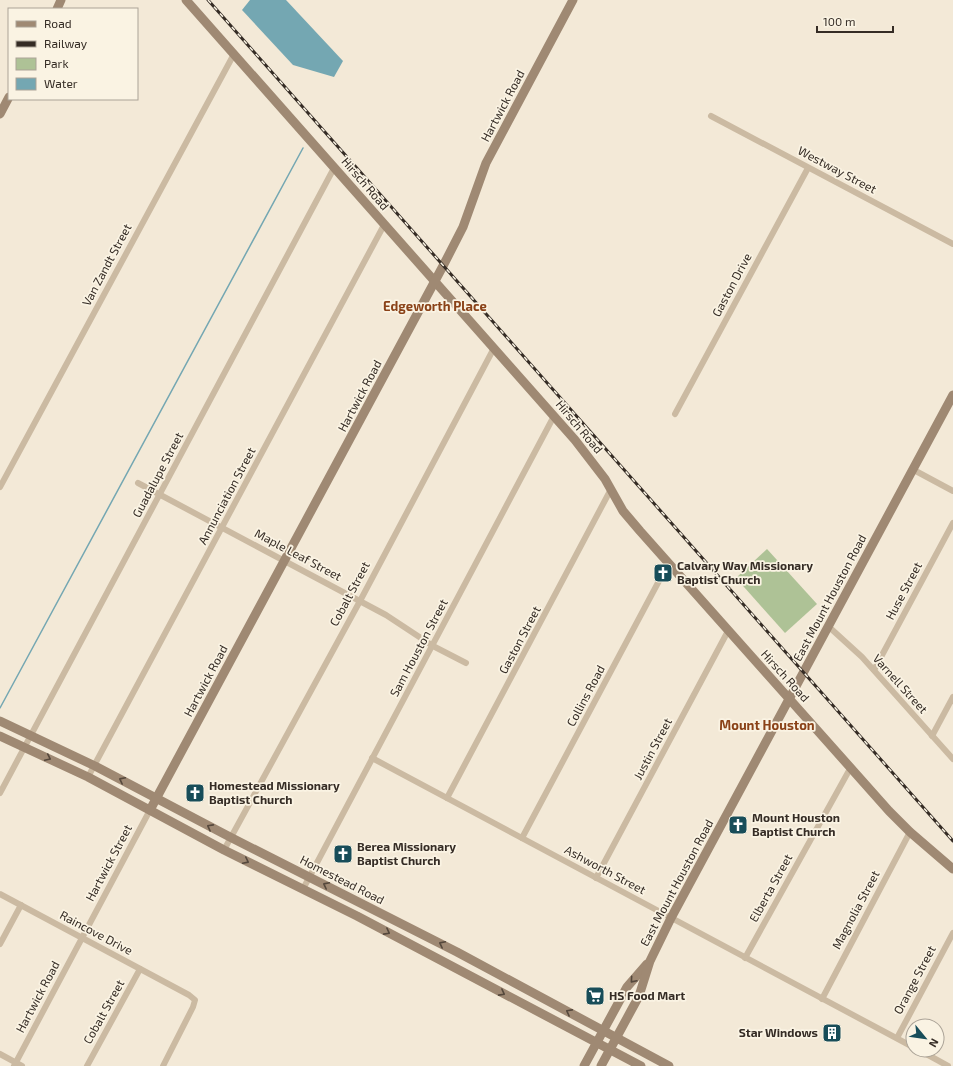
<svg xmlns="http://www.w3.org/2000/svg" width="953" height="1066" viewBox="0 0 953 1066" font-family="'Exo 2',sans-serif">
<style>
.green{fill:#aec296}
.water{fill:#74a7b2}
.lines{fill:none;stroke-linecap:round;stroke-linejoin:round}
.stream{stroke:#74a7b2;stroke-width:1.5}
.street{stroke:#cbbaa2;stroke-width:6}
.secondary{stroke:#9f8973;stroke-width:9}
.rail-casing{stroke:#352c25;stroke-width:3}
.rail{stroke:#faf3e3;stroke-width:1.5;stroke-dasharray:4.5;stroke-linecap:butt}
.oneway{stroke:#55483c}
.labels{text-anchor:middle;stroke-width:3.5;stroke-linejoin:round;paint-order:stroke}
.street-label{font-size:12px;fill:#352c25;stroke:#faf3e3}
.poi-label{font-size:12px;font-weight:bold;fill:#352c25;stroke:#faf3e3;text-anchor:start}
.neighbourhood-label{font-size:13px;font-weight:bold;fill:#8a4218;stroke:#faf3e3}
</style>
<rect width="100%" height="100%" fill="#f3e9d7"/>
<path class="green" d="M767 549 817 604 785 633 736 578Z"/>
<path class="water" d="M250 0H286L343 61 334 77 293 65 242 10Z"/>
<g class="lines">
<path class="stream" d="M0 708 303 148"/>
<g class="street">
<path d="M711 116 953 244"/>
<path d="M675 414 808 168"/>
<path d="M912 469 953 491"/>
<path d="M138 483 386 615 433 646 466 663"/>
<path d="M0 487 234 54"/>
<path d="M828 626 862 657 953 759"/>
<path d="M874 670 953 523"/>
<path d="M932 736 953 697"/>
<path d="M372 758 913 1047"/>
<path d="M88 777 384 225"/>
<path d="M0 793 334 168"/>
<path d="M447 798 610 491"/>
<path d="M522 838 668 564"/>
<path d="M224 850 360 601 494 348"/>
<path d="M596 878 728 631"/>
<path d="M303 889 554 416"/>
<path d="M0 894 189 995 195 1000 193 1007 163 1066"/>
<path d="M0 944 21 905"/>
<path d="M745 958 851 767"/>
<path d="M822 999 910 832"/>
<path d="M897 1038 953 933"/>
<path d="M919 1050 948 1066"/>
<path d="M0 1054 22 1066"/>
<path d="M14 1066 150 810"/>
<path d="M87 1066 140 969"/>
</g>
<g class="secondary">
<path d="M186 0 575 440 605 479 623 511 640 531 889 811 910 832 953 869"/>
<path d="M57 9 61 0"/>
<path d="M0 114 9 97"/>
<path d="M0 721 95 766 230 837 457 952 669 1066"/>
<path d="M0 736 88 777 224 850 357 916 641 1066"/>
<path d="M150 810 443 266 463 227 486 163 573 0"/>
<path d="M584 1066 627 987 647 964"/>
<path d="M601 1066 639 996 650 961 671 918 953 395"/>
</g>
<defs>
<path id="rail" d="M208 0 953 841"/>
</defs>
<use href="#rail" class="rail-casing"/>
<use href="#rail" class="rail"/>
</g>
<defs><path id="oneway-chevron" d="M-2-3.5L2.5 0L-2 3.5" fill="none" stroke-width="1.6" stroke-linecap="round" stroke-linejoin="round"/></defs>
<g class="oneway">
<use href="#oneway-chevron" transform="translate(48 758) rotate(25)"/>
<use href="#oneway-chevron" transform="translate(122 780) rotate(-153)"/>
<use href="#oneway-chevron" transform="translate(210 827) rotate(-152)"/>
<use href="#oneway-chevron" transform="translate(246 861) rotate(26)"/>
<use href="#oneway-chevron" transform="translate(326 885) rotate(-153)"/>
<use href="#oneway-chevron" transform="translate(387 932) rotate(28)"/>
<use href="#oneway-chevron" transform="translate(442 944) rotate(-153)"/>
<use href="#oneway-chevron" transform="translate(633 980) rotate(131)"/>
<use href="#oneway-chevron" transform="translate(502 993) rotate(28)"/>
<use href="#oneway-chevron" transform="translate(569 1012) rotate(-152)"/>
</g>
<defs>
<symbol id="church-square" viewBox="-11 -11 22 22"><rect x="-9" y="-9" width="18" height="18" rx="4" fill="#184d59" stroke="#faf3e3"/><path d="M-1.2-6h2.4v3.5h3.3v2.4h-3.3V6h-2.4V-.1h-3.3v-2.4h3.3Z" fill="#fff"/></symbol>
<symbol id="supermarket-square" viewBox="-11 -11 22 22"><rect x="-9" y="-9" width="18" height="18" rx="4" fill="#184d59" stroke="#faf3e3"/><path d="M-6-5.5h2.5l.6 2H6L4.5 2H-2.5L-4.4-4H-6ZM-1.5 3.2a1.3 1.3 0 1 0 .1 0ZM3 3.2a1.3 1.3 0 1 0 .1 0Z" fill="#fff"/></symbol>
<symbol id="building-square" viewBox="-11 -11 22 22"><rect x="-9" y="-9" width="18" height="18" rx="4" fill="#184d59" stroke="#faf3e3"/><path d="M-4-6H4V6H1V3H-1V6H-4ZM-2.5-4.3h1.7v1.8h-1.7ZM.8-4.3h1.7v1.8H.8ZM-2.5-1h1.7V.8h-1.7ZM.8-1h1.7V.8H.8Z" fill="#fff"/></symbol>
</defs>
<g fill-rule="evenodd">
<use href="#church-square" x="652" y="562" width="22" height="22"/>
<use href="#church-square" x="184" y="782" width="22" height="22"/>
<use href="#church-square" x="727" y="814" width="22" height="22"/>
<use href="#church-square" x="332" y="843" width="22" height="22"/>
<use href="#supermarket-square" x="584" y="985" width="22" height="22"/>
<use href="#building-square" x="821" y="1022" width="22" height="22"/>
</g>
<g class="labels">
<g class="street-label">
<text transform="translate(503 106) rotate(-62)" y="4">Hartwick Road</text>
<text transform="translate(837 170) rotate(28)" y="4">Westway Street</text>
<text transform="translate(365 184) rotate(49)" y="4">Hirsch Road</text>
<text transform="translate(107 265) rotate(-62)" y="4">Van Zandt Street</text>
<text transform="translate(732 285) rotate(-62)" y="4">Gaston Drive</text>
<text transform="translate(360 396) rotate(-62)" y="4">Hartwick Road</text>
<text transform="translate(579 427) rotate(50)" y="4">Hirsch Road</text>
<text transform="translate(158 475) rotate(-62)" y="4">Guadalupe Street</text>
<text transform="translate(227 496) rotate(-62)" y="4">Annunciation Street</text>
<text transform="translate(298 555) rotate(28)" y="4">Maple Leaf Street</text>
<text transform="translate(904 591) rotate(-62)" y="4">Huse Street</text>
<text transform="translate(350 594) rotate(-62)" y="4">Cobalt Street</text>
<text transform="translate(830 598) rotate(-62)" y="4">East Mount Houston Road</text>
<text transform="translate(520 640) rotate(-62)" y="4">Gaston Street</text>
<text transform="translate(419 648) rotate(-62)" y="4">Sam Houston Street</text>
<text transform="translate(785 676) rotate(48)" y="4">Hirsch Road</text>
<text transform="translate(206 681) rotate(-62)" y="4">Hartwick Road</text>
<text transform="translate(900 684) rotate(48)" y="4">Varnell Street</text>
<text transform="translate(586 696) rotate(-62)" y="4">Collins Road</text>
<text transform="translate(653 749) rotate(-62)" y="4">Justin Street</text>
<text transform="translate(109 863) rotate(-62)" y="4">Hartwick Street</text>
<text transform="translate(605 870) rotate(28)" y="4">Ashworth Street</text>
<text transform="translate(342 880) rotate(27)" y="4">Homestead Road</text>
<text transform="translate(677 883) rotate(-62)" y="4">East Mount Houston Road</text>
<text transform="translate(771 888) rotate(-61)" y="4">Elberta Street</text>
<text transform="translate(856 910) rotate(-62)" y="4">Magnolia Street</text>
<text transform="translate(96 933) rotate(28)" y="4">Raincove Drive</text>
<text transform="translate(915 980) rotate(-62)" y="4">Orange Street</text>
<text transform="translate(38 997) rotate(-62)" y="4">Hartwick Road</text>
<text transform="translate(104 1012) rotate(-61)" y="4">Cobalt Street</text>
</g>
<g class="poi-label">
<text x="677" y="570">Calvary Way Missionary<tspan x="677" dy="14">Baptist Church</tspan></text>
<text x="209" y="790">Homestead Missionary<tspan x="209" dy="14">Baptist Church</tspan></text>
<text x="752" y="822">Mount Houston<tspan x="752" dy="14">Baptist Church</tspan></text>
<text x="357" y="851">Berea Missionary<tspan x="357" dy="14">Baptist Church</tspan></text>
<text x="609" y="1000">HS Food Mart</text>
<text x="818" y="1037" text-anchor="end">Star Windows</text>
</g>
<g class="neighbourhood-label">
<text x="435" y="311">Edgeworth Place</text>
<text x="767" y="730">Mount Houston</text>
</g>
</g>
<rect x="8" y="8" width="130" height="92" fill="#faf3e3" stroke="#aba397"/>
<rect x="16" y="21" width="20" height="6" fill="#9f8973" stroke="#aba397"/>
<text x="44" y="28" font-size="12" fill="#352c25">Road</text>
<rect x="16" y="41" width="20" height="6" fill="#352c25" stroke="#aba397"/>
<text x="44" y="48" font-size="12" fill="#352c25">Railway</text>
<rect x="16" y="58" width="20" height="12" fill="#aec296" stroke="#aba397"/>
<text x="44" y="68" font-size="12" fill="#352c25">Park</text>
<rect x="16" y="78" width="20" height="12" fill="#74a7b2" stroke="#aba397"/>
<text x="44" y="88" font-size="12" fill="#352c25">Water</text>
<g transform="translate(925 1038) rotate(119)"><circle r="19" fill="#faf3e3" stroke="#aba397"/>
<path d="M0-3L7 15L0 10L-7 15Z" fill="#184d59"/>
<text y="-6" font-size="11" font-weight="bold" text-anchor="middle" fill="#352c25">N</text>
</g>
<path d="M817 26v6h76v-6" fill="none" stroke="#352c25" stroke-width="2"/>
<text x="823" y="26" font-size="12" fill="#352c25" stroke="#faf3e3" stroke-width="3" paint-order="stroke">100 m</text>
</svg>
